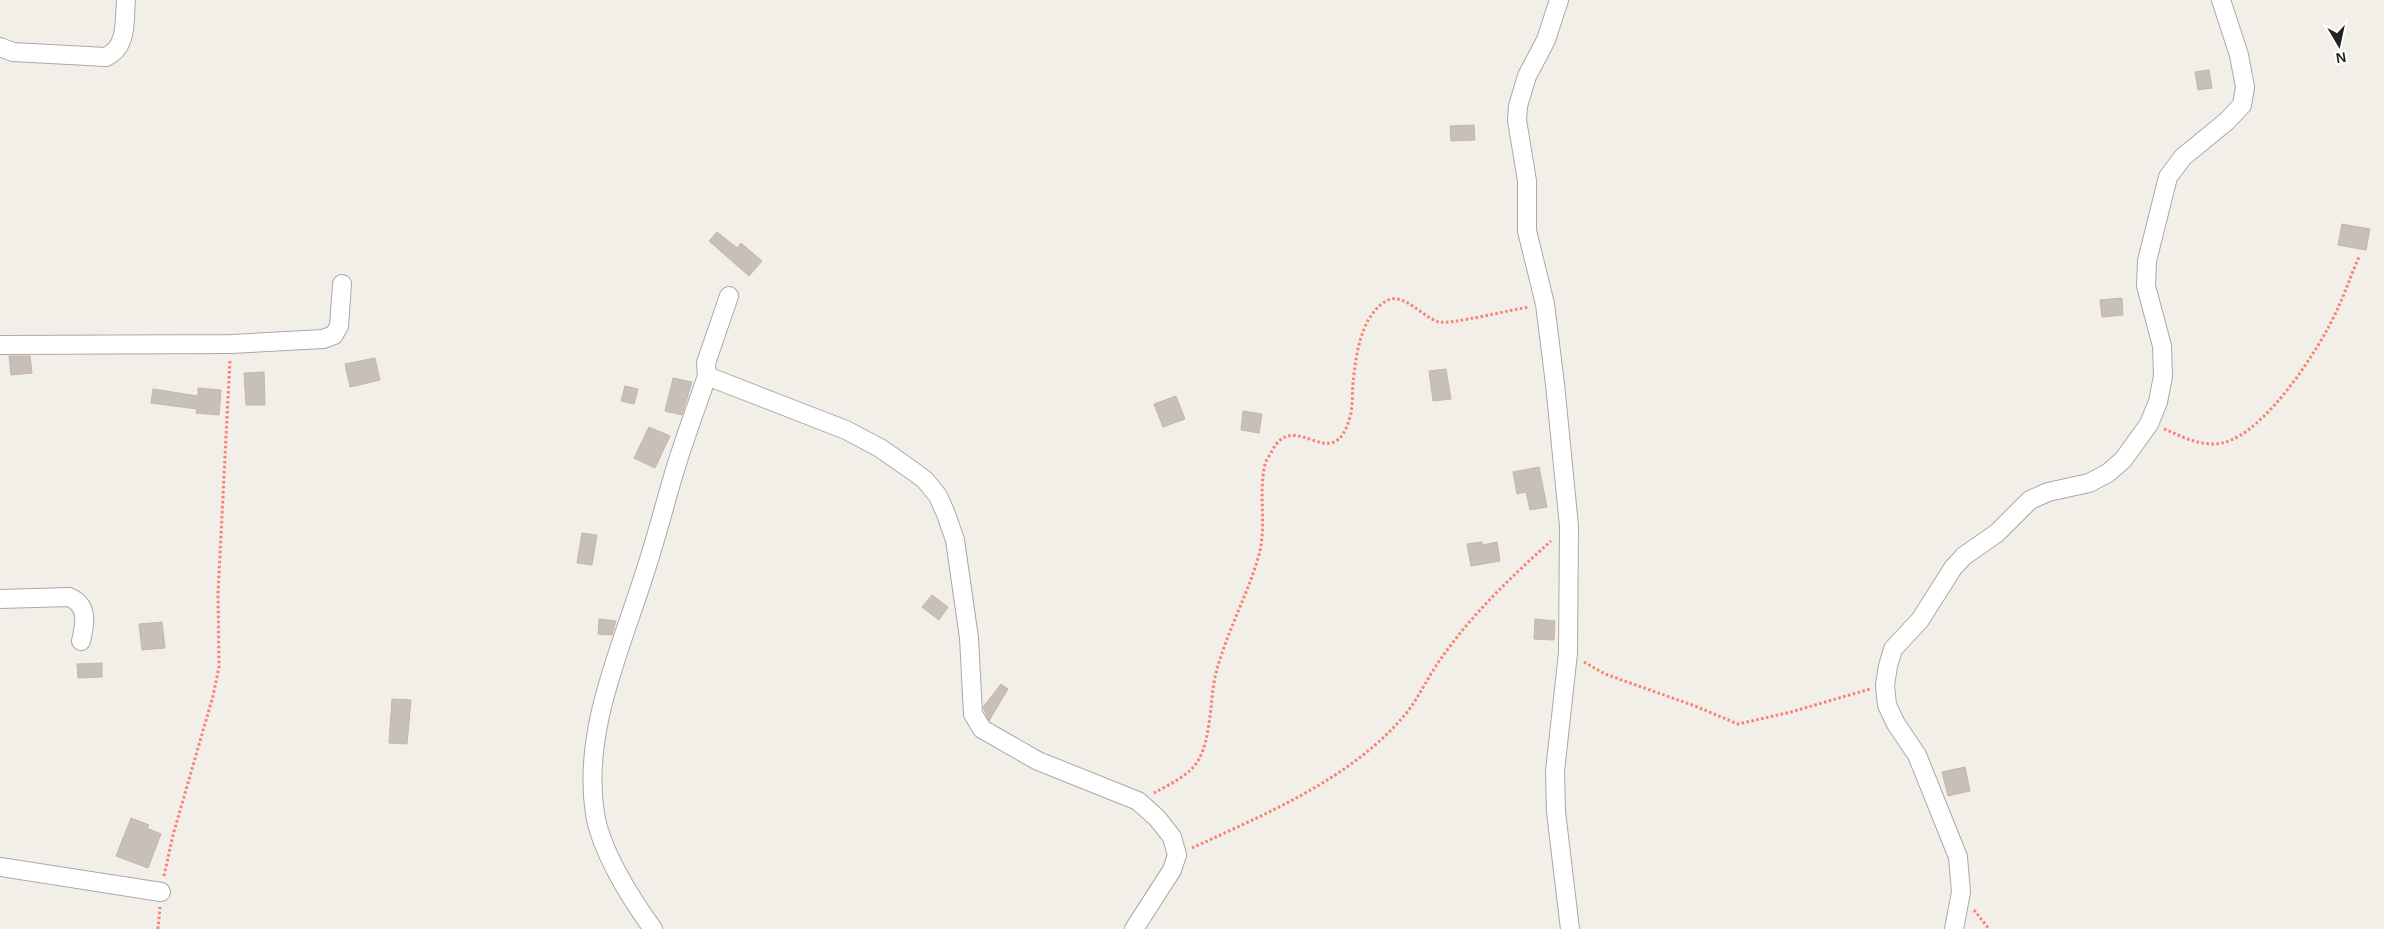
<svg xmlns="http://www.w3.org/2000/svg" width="2384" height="929" viewBox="0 0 2384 929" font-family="Helvetica,sans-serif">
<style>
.building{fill:#c7bfb8;stroke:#c4b6ab}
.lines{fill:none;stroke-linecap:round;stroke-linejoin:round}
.minor-casing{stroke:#a9a9a9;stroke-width:20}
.path{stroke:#fa8072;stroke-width:3;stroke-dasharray:2.5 2.5;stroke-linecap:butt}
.minor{stroke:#fff;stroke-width:18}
</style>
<rect width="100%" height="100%" fill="#f2efe9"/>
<g class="building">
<path d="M2209 70 2212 88 2198 90 2195 72Z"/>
<path d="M1474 125 1475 140 1451 141 1450 126Z"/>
<path d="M2342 224 2370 229 2366 250 2338 245Z"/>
<path d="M717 232 737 248 741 243 762 261 749 276 709 241Z"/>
<path d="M2122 298 2123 315 2102 317 2100 300Z"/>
<path d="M9 356H30L32 373 11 375Z"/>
<path d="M375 358 380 380 350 387 345 364Z"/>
<path d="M1446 369 1451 399 1433 401 1429 371Z"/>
<path d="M264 372 265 405H246L244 373Z"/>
<path d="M673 378 692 382 682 415 665 411Z"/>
<path d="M625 386 638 389 634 404 621 401Z"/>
<path d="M198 388 221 390 219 415 196 413 197 409 151 403 153 389 198 396Z"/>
<path d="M1176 396 1185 419 1163 427 1154 404Z"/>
<path d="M1243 411 1262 414 1259 433 1241 430Z"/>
<path d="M649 427 670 436 655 468 634 458Z"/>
<path d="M1539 467 1547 507 1530 510 1526 492 1517 494 1513 472Z"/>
<path d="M582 533 597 535 592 565 577 563Z"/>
<path d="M1482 542V545L1497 542 1500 561 1471 566 1467 544Z"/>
<path d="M932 595 948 607 939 620 922 607Z"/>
<path d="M599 619 616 621 612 635 598 634Z"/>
<path d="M1535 619 1555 621 1554 640 1534 639Z"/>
<path d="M162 622 165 648 142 650 139 624Z"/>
<path d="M102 663V677L78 678 77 664Z"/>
<path d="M1001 684 1008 689 989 721 983 707Z"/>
<path d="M392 699 411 700 407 744 389 743Z"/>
<path d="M1965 767 1970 791 1948 796 1942 772Z"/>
<path d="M131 818 149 825 147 828 161 834 148 868 116 856Z"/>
</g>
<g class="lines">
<defs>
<g id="minor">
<path d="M1559 0 1546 40 1527 76 1518 106 1517 120 1527 181V231L1545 304 1555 384 1569 526 1568 653 1555 771 1556 812 1570 929"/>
<path d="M0 47 13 52 106 57C128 47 124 21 126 0"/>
<path d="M729 296 706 363 707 376 846 430 880 448 913 471 925 480 938 496 946 514 955 540 969 638 973 714 982 729 1038 761 1138 801 1157 818 1172 837 1177 855 1172 870 1134 929"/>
<path d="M0 345 231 344 323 339 334 335 339 326 342 284"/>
<path d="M0 599 69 597C89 605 85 624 81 641"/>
<path d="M0 867 161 892"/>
<path d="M653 929C631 899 601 851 595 814 582 731 621 649 645 572 655 542 663 511 672 480 682 445 695 411 707 376"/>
<path d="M1954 929 1961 892 1958 857 1917 755 1896 724 1887 705 1885 685 1888 666 1893 649 1920 620 1953 568 1964 556 1997 533 2030 500 2048 492 2089 483 2108 473 2123 460 2149 424 2158 402 2163 376 2162 346 2146 286 2147 261 2168 177 2183 157 2227 121 2242 105 2245 87 2239 55 2221 0"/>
</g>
</defs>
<use href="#minor" class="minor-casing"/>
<g class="path">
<path d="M2164 429C2183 437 2201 447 2222 443 2265 434 2320 348 2337 310 2345 293 2351 275 2359 257"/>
<path d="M1584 662 1605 674 1695 706 1738 724 1791 712 1870 689"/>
<path d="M1154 793C1168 785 1191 775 1199 759 1211 737 1210 702 1215 677 1225 635 1247 597 1259 555 1267 525 1258 494 1265 464 1266 460 1270 455 1272 451 1295 406 1333 479 1350 417 1353 407 1352 394 1353 383 1356 356 1360 317 1386 301 1403 291 1422 317 1439 322 1449 325 1514 309 1529 307"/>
<path d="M1192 848C1265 814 1349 780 1403 717 1418 700 1427 678 1440 660 1471 615 1511 577 1551 541"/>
<path d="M164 876 173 835 213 696 219 667 218 593 230 360"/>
<path d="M1974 910 1989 929"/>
<path d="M158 929 160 907"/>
</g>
<use href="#minor" class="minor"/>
</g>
<g transform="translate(2339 45) rotate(171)" stroke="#ffffff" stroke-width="4" paint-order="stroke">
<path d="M0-4L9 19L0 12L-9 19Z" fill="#222222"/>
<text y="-8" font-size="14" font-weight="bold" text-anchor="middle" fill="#222222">N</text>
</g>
</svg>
